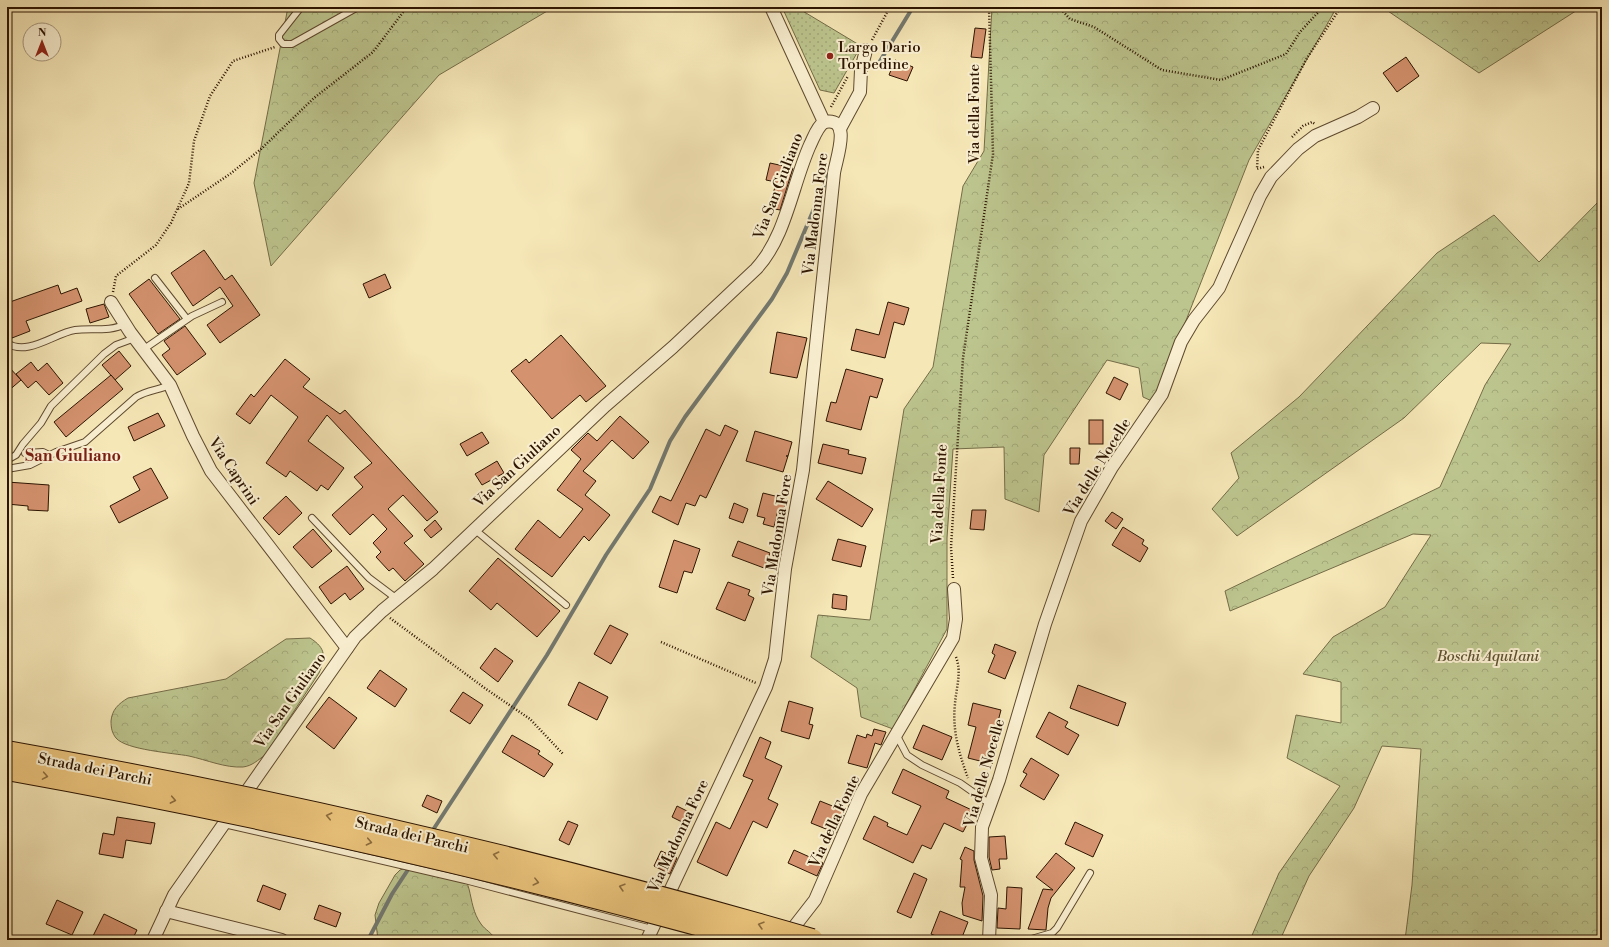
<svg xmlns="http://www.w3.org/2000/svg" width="1609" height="947" viewBox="0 0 1609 947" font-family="'Libre Bodoni',serif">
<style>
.forest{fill:url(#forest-crowns);stroke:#746c47}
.park{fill:url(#park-dots);stroke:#746c47}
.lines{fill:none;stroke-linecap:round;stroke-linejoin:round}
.stream{stroke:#737970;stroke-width:4}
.building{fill:#d4926e;stroke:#2c1400}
.lane-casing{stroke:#5e492e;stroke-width:8}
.street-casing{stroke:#5e492e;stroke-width:14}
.path{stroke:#2c1400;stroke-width:2.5;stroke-dasharray:1 2;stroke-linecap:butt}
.lane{stroke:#f9efd0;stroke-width:6}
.street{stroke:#f9efd0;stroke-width:12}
.highway-bridge-casing{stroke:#2c1400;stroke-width:24;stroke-linecap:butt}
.highway-bridge{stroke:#ebc47c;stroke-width:22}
.oneway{stroke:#8c6c3e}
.poi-dot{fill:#8f2418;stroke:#f9efd0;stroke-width:1.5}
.labels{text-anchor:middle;stroke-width:4;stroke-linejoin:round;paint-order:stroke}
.poi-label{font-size:15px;fill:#2c1400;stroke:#f9efd0;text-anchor:start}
.street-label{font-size:15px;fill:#2c1400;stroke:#f9efd0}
.park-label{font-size:15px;font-style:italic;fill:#5f5232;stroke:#f9efd0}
.neighbourhood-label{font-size:16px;font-weight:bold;fill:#7a1f14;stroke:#f9efd0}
</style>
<defs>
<pattern id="forest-crowns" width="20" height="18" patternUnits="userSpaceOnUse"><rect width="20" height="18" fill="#bdc58e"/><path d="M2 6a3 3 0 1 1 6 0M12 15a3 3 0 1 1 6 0" fill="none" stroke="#a3a879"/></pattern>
<pattern id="park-dots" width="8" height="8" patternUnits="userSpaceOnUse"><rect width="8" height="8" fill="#bdc58e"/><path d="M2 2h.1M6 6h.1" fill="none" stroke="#a3a879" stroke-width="1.8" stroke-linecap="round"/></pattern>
</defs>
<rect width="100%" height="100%" fill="#f6e7b7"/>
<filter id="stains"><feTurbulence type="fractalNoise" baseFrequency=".005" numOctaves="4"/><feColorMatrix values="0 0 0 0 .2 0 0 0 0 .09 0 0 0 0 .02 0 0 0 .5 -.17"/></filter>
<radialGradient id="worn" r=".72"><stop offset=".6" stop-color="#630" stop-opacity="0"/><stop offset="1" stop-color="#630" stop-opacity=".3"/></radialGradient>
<g class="forest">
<path d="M288 7H554L439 75 271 266 254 183Z"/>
<path d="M992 7H1337L1249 160 1154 402 1143 397 1139 368 1107 360 1044 455 1039 512 1005 499 1004 447 953 449 947 538V629L893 729 861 717 857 688 811 657 818 615 870 620 904 409 933 367 963 186 984 151Z"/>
<path d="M1382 7H1582L1479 73Z"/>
<path d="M1602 198V940H1405L1412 885 1421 749 1382 746 1354 808 1309 876 1280 940H1250L1279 873 1340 786 1287 758 1296 715 1341 723V682L1303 674 1333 637 1385 607 1431 535 1413 534 1230 611 1225 591 1440 487 1485 385 1511 344 1481 343 1404 418 1237 536 1212 509 1239 478 1231 453 1299 397 1437 253 1494 215 1539 262Z"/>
<path d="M310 638C326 648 326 657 319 673L265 755C258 760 252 766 243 767 225 768 207 760 189 756 173 753 126 750 116 738 112 733 111 728 111 721 112 710 118 704 128 698L226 679 286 639Z"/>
<path d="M414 865C431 865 465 869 469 889 472 901 473 913 481 924 485 930 493 933 495 940H378L375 915 379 903 395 875 400 870Z"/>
</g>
<path class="park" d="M782 7H796L861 46 834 93 820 90Z"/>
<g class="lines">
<g class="stream">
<path d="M877 66 913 7"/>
<path d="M431 833 547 655 606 555 650 489 670 441 685 417 772 299 787 273 829 173"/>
<path d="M368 940 392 894 415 859"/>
</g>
</g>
<g class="building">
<path d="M975 28 986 29 982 58 971 57Z"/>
<path d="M1406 57 1419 76 1397 92 1383 73Z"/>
<path d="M895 60 913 67 907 81 889 75Z"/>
<path d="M770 163 793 168 780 210 770 208 776 182 766 180Z"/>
<path d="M204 250 225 280 232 275 260 315 220 343 207 325 233 306 220 287 193 306 171 273Z"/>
<path d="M385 274 391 288 369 298 363 284Z"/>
<path d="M149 279 180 319 158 334 129 294Z"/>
<path d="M58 285 61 294 77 288 82 301 26 321 30 331 12 338 7 324V303Z"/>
<path d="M888 302 909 308 904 325 894 322 885 358 851 350 856 329 879 335Z"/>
<path d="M104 304 109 317 90 323 86 309Z"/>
<path d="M185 326 206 354 177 375 162 355 170 349 164 341Z"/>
<path d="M777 332 807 338 797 378 770 373Z"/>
<path d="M561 335 606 386 586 402 580 395 552 419 511 371 526 359 529 363Z"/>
<path d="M119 351 131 366 115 380 102 365Z"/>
<path d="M285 359 310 379 303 387 340 414 345 410 438 512 427 521 403 495 388 509 413 536 404 543 424 564 405 581 393 568 389 571 376 557 381 552 373 543 387 529 373 514 350 535 332 515 363 487 354 477 372 463 327 415 308 441 344 468 328 490 321 485 317 491 290 471 286 477 266 463 298 417 271 395 250 424 236 414 251 394 254 397Z"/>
<path d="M31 362 38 371 47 363 63 383 49 395 36 381 28 388 16 374Z"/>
<path d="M7 365 21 380 7 392Z"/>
<path d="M846 369 883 379 877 398 870 396 861 430 826 421 831 402 836 403Z"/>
<path d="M111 375 123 389 66 437 54 422Z"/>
<path d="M1114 377 1128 384 1120 400 1106 393Z"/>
<path d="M158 413 165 426 134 441 128 427Z"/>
<path d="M620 416 649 442 633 459 612 440 583 471 596 481 585 495 610 515 589 541 584 536 552 577 515 549 538 520 560 538 583 509 557 490 581 459 571 450 588 433 597 441Z"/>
<rect x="1089" y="420" width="14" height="24"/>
<path d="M725 425 738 431 706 498 700 495 695 506 686 503 678 525 652 512 660 496 671 501 706 429 720 436Z"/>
<path d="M755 431 792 442 788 456H786H788L783 472 746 461Z"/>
<path d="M482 432 489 443 467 456 460 444Z"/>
<path d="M823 444 849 450 848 454 866 458 862 474 818 463Z"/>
<path d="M1070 448H1080L1079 464H1070Z"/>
<path d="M497 461 504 473 482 485 475 474Z"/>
<path d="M151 468 168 498 119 523 110 506 140 490 133 477Z"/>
<path d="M828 481 873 509 862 527 816 499Z"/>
<path d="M7 482 49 485 48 511 28 510V506L7 504Z"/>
<path d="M763 493 787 499 783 512 778 510 774 527 763 524 765 518 757 516Z"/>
<path d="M286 496 302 513 279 535 263 518Z"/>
<path d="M734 503 748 509 743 523 729 518Z"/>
<path d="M972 510H986L984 530 970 529Z"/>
<path d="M1112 512 1123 519 1116 529 1105 521Z"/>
<path d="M435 520 442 529 431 538 424 530Z"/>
<path d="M1123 527 1144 540 1142 544 1148 548 1140 562 1112 545Z"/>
<path d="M313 529 332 551 312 568 293 547Z"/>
<path d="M838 539 866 546 861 567 832 560Z"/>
<path d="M674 540 700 549 692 573 684 571 677 593 659 587Z"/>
<path d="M738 541 770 553 764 568 732 556Z"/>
<path d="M498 558 560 611 537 637 497 603 491 610 469 591Z"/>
<path d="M347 566 364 589 350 600 345 593 331 604 319 587Z"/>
<path d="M728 582 750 590 748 595 754 598 745 621 716 609Z"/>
<path d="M833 594 847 596 846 610 832 608Z"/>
<path d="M610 625 628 634 611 664 594 654Z"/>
<path d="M995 644 1016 652 1005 679 988 672 995 655 992 653Z"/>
<path d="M495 648 513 661 498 682 480 668Z"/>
<path d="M380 670 407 689 395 707 367 688Z"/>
<path d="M579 682 608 697 597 720 568 705Z"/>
<path d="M1078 685 1126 703 1118 726 1070 708Z"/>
<path d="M463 692 483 705 470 724 450 711Z"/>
<path d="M329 697 357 718 334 749 306 727Z"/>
<path d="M789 701 813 708 809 724 813 725 809 739 781 731Z"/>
<path d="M973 703 1001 710 992 744 996 746 992 764 968 758 976 727 968 725Z"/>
<path d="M1049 712 1068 722 1065 727 1079 735 1068 755 1036 737Z"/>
<path d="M923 725 952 737 942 760 913 748Z"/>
<path d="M874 729 886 732 881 745 875 743 867 768 848 763 857 735 866 738 867 734 872 736Z"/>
<path d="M512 735 540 751 538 754 553 764 544 777 502 752Z"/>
<path d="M760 737 771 742 765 758 782 766 768 799 778 804 767 828 753 821 727 876 697 862 716 822 730 829 753 780 743 776Z"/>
<path d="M1031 758 1059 775 1044 800 1020 786 1027 774 1023 772Z"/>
<path d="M903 769 949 791 946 798 974 811 963 832 944 823 931 849 922 845 913 863 863 839 874 816 888 823 887 826 907 835 921 806 892 793Z"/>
<path d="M427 795 442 801 437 813 422 806Z"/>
<path d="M820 801 845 811 836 833 811 823Z"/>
<path d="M677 806 693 814 688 825 672 817Z"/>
<path d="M117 817 155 823 151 844 126 840 123 858 99 854 103 833 114 835Z"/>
<path d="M568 821 578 825 569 845 559 840Z"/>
<path d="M1075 822 1103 835 1093 857 1065 844Z"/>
<path d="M1005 836 1007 859H999L1000 869 992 870 989 857V837Z"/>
<path d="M965 847 974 851V860L983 896 982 921 963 915 962 903 965 887H960L962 860 960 859Z"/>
<path d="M794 850 823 863 817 876 788 863Z"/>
<path d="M661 851 677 858 670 874 654 866Z"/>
<path d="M1056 853 1075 868 1051 898 1048 908 1046 930 1028 929 1043 889 1053 890 1036 877Z"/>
<path d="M914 873 927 879 911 918 897 912Z"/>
<path d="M263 885 286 894 280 910 257 901Z"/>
<path d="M1007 887 1022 888 1020 929 997 928 998 908 1006 909Z"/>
<path d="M57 900 83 912 72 935 46 924Z"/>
<path d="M319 905 341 913 336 927 314 919Z"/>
<path d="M940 911 968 922 961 940H946L931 934Z"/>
<path d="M104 914 137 930 132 940H91Z"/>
</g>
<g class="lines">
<defs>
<g id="lane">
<path d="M301 7 279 35V39L283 44H292L358 7"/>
<path d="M155 278 187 319"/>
<path d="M7 343C27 357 55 333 75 330 90 328 111 332 125 324"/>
<path d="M144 349 192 316 222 302"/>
<path d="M25 453 43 452 49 455"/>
<path d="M7 460 16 455 23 444 41 423 51 406 104 354 116 345 135 338"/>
<path d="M7 469 30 465 56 452 85 442 136 397C147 390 159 390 170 385"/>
<path d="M312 518 369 578 397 599"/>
<path d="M474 529 566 605"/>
<path d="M897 736 907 755 922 765 960 783 990 804"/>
<path d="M224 824 465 880 652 929"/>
<path d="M1028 940 1052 933 1057 928 1090 873"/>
</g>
<g id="street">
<path d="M841 127 860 92 861 70 866 50"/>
<path d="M111 302 130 332 170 385 193 436 211 471 347 648"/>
<path d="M166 911 282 940"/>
<path d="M787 936 815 900 861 794 953 638 956 619 954 589"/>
<path d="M153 940 174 895 355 637 382 611 433 569 605 406 673 347 756 269C786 237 792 185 810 145 814 137 817 127 824 122L771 7"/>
<path d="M647 940 766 687 775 659 785 569 803 470 834 173C836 159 853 116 824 122"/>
<path d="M989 940 991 895 981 858 982 827 999 780 1045 624 1081 521 1112 467 1162 394 1181 342 1194 320 1219 288 1260 196 1271 177 1298 149 1315 136 1358 117 1373 108"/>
</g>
</defs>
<use href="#lane" class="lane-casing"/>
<use href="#street" class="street-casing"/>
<g class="path">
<path d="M1059 7 1070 19 1094 27 1162 70 1221 80 1286 54 1300 32 1323 7"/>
<path d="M872 40 890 7"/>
<path d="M831 107 848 76"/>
<path d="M1292 137 1303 126 1312 122 1315 124"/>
<path d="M1264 167 1257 169 1258 150 1307 58 1341 7"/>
<path d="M178 209 230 174 261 149 314 98 373 52 407 7"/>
<path d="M113 292 116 276 156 245 171 223 189 183 194 141 210 96 233 61 275 47"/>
<path d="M953 578 951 547 963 358 993 154 989 7"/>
<path d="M390 618 486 689 530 719 563 754"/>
<path d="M661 642 756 683"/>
<path d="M956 657C962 673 956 688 955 704 952 729 959 754 968 778"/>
</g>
<use href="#lane" class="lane"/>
<use href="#street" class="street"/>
<defs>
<g id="highway-bridge">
<path d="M7 752C279 800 547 863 812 940"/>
<path d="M7 769C259 814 508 871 755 940"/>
</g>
</defs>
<use href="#highway-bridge" class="highway-bridge-casing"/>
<use href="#highway-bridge" class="highway-bridge"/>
</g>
<defs><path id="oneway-chevron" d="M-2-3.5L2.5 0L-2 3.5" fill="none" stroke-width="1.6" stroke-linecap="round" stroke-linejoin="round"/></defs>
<g class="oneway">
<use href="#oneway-chevron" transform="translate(45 776) rotate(10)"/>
<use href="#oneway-chevron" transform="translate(173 800) rotate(11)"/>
<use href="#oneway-chevron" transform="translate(329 816) rotate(-167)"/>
<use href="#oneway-chevron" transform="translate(369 842) rotate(12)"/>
<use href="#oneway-chevron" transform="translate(496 855) rotate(-167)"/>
<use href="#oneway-chevron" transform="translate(536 882) rotate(14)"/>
<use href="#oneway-chevron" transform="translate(622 887) rotate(-164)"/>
<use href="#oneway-chevron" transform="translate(761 925) rotate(-164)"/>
</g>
<circle class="poi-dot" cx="830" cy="56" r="4"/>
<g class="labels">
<g class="poi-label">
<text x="838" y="52">Largo Dario<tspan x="838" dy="17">Torpedine</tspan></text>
</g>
<g class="street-label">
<text transform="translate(974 114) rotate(-90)" y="5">Via della Fonte</text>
<text transform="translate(778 186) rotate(-69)" y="5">Via San Giuliano</text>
<text transform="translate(815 214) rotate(-83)" y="5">Via Madonna Fore</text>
<text transform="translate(517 466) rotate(-43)" y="5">Via San Giuliano</text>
<text transform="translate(1097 467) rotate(-58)" y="5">Via delle Nocelle</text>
<text transform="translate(234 471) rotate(56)" y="5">Via Caprini</text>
<text transform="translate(939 494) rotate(-87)" y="5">Via della Fonte</text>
<text transform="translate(777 535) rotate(-81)" y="5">Via Madonna Fore</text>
<text transform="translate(290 700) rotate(-55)" y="5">Via San Giuliano</text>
<text transform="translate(95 769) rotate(11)" y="5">Strada dei Parchi</text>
<text transform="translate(984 773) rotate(-74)" y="5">Via delle Nocelle</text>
<text transform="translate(834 821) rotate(-65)" y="5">Via della Fonte</text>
<text transform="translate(412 835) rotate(13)" y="5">Strada dei Parchi</text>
<text transform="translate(678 836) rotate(-65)" y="5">Via Madonna Fore</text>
</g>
<g class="park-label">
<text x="1488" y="661">Boschi Aquilani</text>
</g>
<g class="neighbourhood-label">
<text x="73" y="461">San Giuliano</text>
</g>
</g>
<rect width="1609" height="947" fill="none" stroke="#f6e7b7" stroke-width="24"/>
<rect x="8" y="8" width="1593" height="931" fill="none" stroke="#2c1400" stroke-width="2"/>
<rect x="12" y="12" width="1585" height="923" fill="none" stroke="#2c1400"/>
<g transform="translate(42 42)"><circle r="19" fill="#f9efd0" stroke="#a7977d"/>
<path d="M0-3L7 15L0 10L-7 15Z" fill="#8f2418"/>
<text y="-6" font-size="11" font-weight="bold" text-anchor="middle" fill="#2c1400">N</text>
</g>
<rect width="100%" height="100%" filter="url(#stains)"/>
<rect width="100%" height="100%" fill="url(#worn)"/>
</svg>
